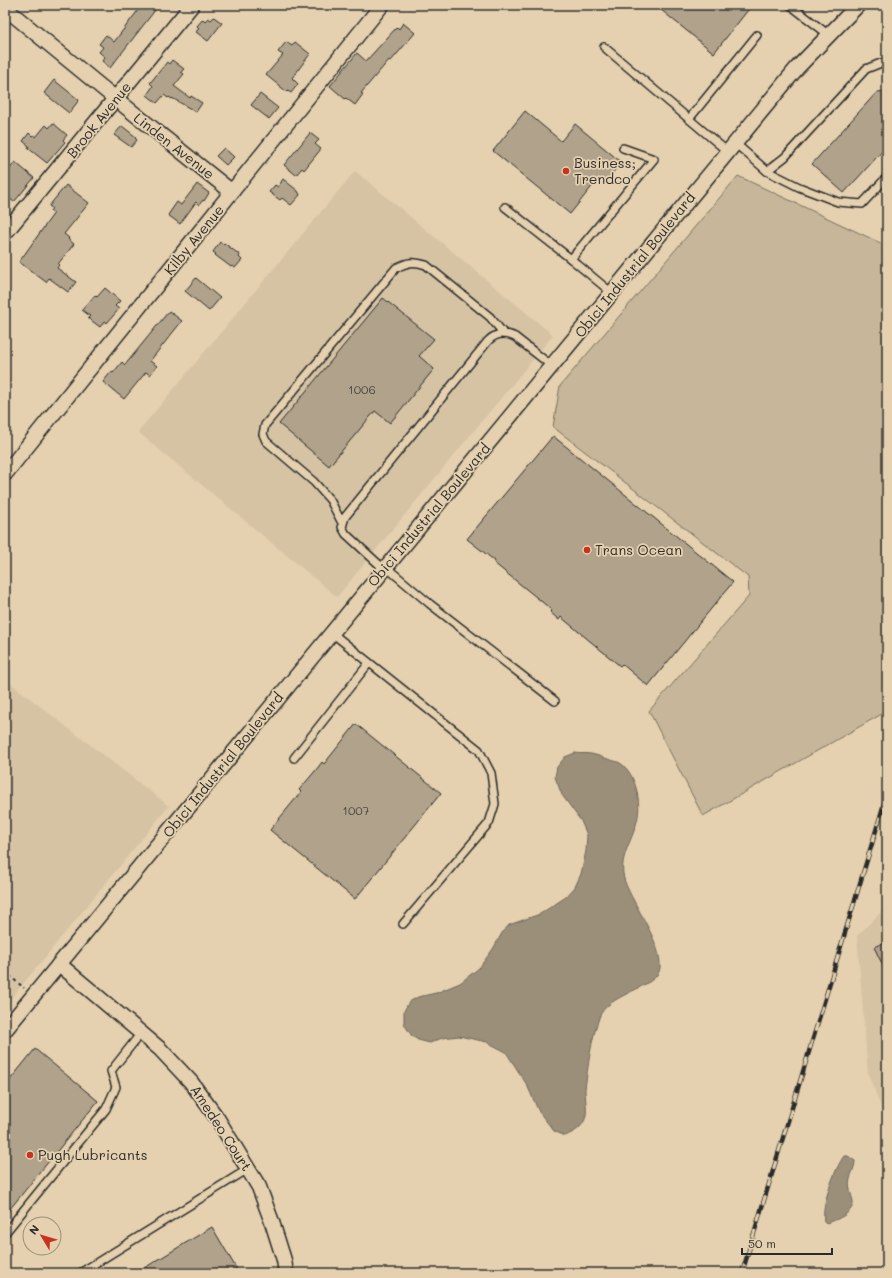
<svg xmlns="http://www.w3.org/2000/svg" width="892" height="1278" viewBox="0 0 892 1278" font-family="Mali,sans-serif">
<style>
.built{fill:#d5c3a4}
.green{fill:#c7b699;stroke:#797062}
.water{fill:#9b8f7a;stroke:#6e675a}
.building{fill:#b1a38b;stroke:#2b2b2b}
.lines{fill:none;stroke-linecap:round;stroke-linejoin:round}
.service-casing{stroke:#2b2b2b;stroke-width:10}
.minor-casing{stroke:#2b2b2b;stroke-width:17}
.path{stroke:#2b2b2b;stroke-width:2;stroke-dasharray:3 3;stroke-linecap:butt}
.service{stroke:#e5d1af;stroke-width:7}
.minor{stroke:#e5d1af;stroke-width:14}
.rail-casing{stroke:#2b2b2b;stroke-width:4.5}
.rail{stroke:#e5d1af;stroke-width:3;stroke-dasharray:9;stroke-linecap:butt}
.poi-dot{fill:#c8321e;stroke:#e5d1af;stroke-width:1.5}
.labels{text-anchor:middle;stroke-width:3.5;stroke-linejoin:round;paint-order:stroke}
.number-label{font-size:12px;fill:#4c4943}
.street-label{font-size:14px;fill:#2b2b2b;stroke:#e5d1af}
.poi-label{font-size:14px;fill:#2b2b2b;stroke:#e5d1af;text-anchor:start}
</style>
<rect width="100%" height="100%" fill="#e5d1af"/>
<filter id="ink" filterUnits="userSpaceOnUse"><feTurbulence type="fractalNoise" baseFrequency=".025" numOctaves="2"/><feDisplacementMap in="SourceGraphic" scale="8" xChannelSelector="R" yChannelSelector="G"/><feConvolveMatrix kernelMatrix="1 2 1 2 8 2 1 2 1" color-interpolation-filters="sRGB"/></filter>
<g filter="url(#ink)">
<g class="built">
<path d="M355 171 553 335 337 597 138 432Z"/>
<path d="M5 679 169 806 5 1006Z"/>
<path d="M887 906V1122L868 1074 857 936Z"/>
</g>
<path class="green" d="M738 176 887 246V711L703 816 649 711 749 596 748 577 553 427 560 386Z"/>
<g class="water">
<path d="M575 753C580 754 586 753 591 754 597 755 604 758 611 760 613 761 617 761 620 763 636 773 642 803 637 821 632 843 617 858 625 882 634 906 662 943 660 968 658 988 606 994 599 1018 591 1040 588 1066 585 1089 585 1097 588 1112 585 1119 581 1129 574 1132 565 1136L554 1131 539 1112 527 1085 506 1052 487 1042 459 1036 442 1038 430 1043 418 1040 412 1036 404 1024V1011L409 1002 418 997 436 993 460 983 479 968 493 949 502 933 509 925 540 914 566 897 575 887 581 874 586 851 587 835 581 821 562 795 555 777 557 767 565 757Z"/>
<path d="M844 1156H848L855 1161C855 1168 851 1173 850 1179 848 1187 851 1193 853 1201 855 1212 836 1221 826 1223L824 1221C821 1206 835 1168 844 1156Z"/>
</g>
<g class="building">
<path d="M142 5H151L156 9 110 68 102 61 105 57 99 52 103 47 99 44 106 35 114 42Z"/>
<path d="M655 5H752L714 53Z"/>
<path d="M214 17 222 23 208 41 196 32 199 28 197 26 203 19 205 21 208 18 211 20Z"/>
<path d="M403 23 415 33 391 61 389 60 361 93 363 94 355 105 346 98 345 99 330 86 357 53 366 61 397 27 399 29Z"/>
<path d="M286 42 292 46 295 42 310 54 292 78 298 84 291 93 288 91 287 92 266 75 283 55 278 52Z"/>
<path d="M172 60 184 69 181 72 184 74 174 86 190 98 191 96 202 103 196 112 172 98V99L169 97 168 98 164 95 157 103 147 95 153 86 150 83 167 62 169 64Z"/>
<path d="M54 80 79 100 69 113 44 93Z"/>
<path d="M887 91V146L844 193 812 164 877 92Z"/>
<path d="M260 94 278 108 269 119 251 105Z"/>
<path d="M525 111 561 141 575 124 621 162 604 184 598 179 570 214 493 151Z"/>
<path d="M53 123 67 135 63 140 65 142 47 163 28 148 29 146 23 141 29 133 32 136 33 135 36 137 46 125 49 128Z"/>
<path d="M122 126 136 137 135 138 137 140 131 147 114 135Z"/>
<path d="M310 133 319 140 315 144 321 149 304 170 302 168 296 175 284 165Z"/>
<path d="M224 148 234 157 226 165 216 156Z"/>
<path d="M15 162 34 178 14 202 5 195V175Z"/>
<path d="M283 179 298 191 300 195 291 205 282 198 280 200 269 192 275 185 278 187Z"/>
<path d="M197 184 209 193 204 201 203 200 199 205 196 202 180 224 168 215 177 202 181 205Z"/>
<path d="M66 185 89 203 64 234 69 238 68 239 74 244 58 264 59 265 57 268 76 282 68 292 49 278 46 282 19 262 54 213 50 211 52 208 49 206Z"/>
<path d="M220 242 223 244 224 243 240 255 239 257 242 260 235 268 232 266 231 267 215 255 216 254 213 252Z"/>
<path d="M196 278 220 298 209 311 185 291Z"/>
<path d="M105 288 120 301 115 306 119 309 107 323 105 321 100 327 88 318 90 316 82 310 95 295 97 297Z"/>
<path d="M383 298 434 339 419 356 434 369 390 423 375 411 329 466 279 424Z"/>
<path d="M169 311 182 321 150 361 157 366 150 375 146 372 124 399 103 382 111 372 113 373 122 362 125 365Z"/>
<path d="M553 436 733 582 648 686 622 664 620 666 561 617 559 620 550 612 552 610 494 563 495 561 467 539Z"/>
<path d="M356 724 441 793 355 899 270 830 301 792 299 790 316 770 322 762 324 764Z"/>
<path d="M887 941V974L874 947Z"/>
<path d="M35 1049 98 1101 5 1215V1086Z"/>
<path d="M212 1227 239 1273H136Z"/>
</g>
<g class="lines">
<defs>
<g id="service">
<path d="M790 5 829 35"/>
<path d="M604 47 728 152"/>
<path d="M689 119 757 35"/>
<path d="M735 143 767 171 799 187 838 202 862 204 887 177"/>
<path d="M767 171 785 157 866 69 881 63 887 64"/>
<path d="M505 207 571 259"/>
<path d="M612 293 571 259 654 159 623 148"/>
<path d="M342 523 330 500 314 482 266 441 263 434 265 425 396 268C408 262 413 261 426 265L490 317 504 334"/>
<path d="M386 567 430 604 555 701"/>
<path d="M384 569 346 534 342 527 345 517 488 341C496 333 505 332 515 337L552 366"/>
<path d="M332 633 479 750 491 773 495 804 489 823 403 924"/>
<path d="M294 758 369 663"/>
<path d="M5 1233 106 1109 116 1087 111 1071 141 1033"/>
<path d="M80 1273 248 1169"/>
</g>
<g id="minor">
<path d="M5 8 116 99 232 192"/>
<path d="M5 233 192 5"/>
<path d="M5 474 382 5"/>
<path d="M59 964 160 1049 191 1082 217 1118 259 1187 272 1222 284 1260 286 1273"/>
<path d="M5 1030 797 68 858 5"/>
</g>
</defs>
<use href="#service" class="service-casing"/>
<use href="#minor" class="minor-casing"/>
<path class="path" d="M5 972 24 988"/>
<use href="#service" class="service"/>
<use href="#minor" class="minor"/>
<defs>
<path id="rail" d="M742 1273 887 794"/>
</defs>
<use href="#rail" class="rail-casing"/>
<use href="#rail" class="rail"/>
</g>
</g>
<g class="poi-dot">
<circle cx="566" cy="171" r="4"/>
<circle cx="587" cy="550" r="4"/>
<circle cx="30" cy="1155" r="4"/>
</g>
<g class="labels">
<g class="number-label">
<text x="362" y="394">1006</text>
<text x="356" y="815">1007</text>
</g>
<g class="street-label">
<text transform="translate(99 120) rotate(-51)" y="5">Brook Avenue</text>
<text transform="translate(174 146) rotate(38)" y="5">Linden Avenue</text>
<text transform="translate(194 240) rotate(-51)" y="5">Kilby Avenue</text>
<text transform="translate(635 265) rotate(-51)" y="5">Obici Industrial Boulevard</text>
<text transform="translate(429 515) rotate(-50)" y="5">Obici Industrial Boulevard</text>
<text transform="translate(223 765) rotate(-51)" y="5">Obici Industrial Boulevard</text>
<text transform="translate(221 1128) rotate(57)" y="5">Amedeo Court</text>
</g>
<g class="poi-label">
<text x="574" y="168">Business;<tspan x="574" dy="16">Trendco</tspan></text>
<text x="595" y="555">Trans Ocean</text>
<text x="38" y="1160">Pugh Lubricants</text>
</g>
</g>
<rect width="892" height="1278" fill="none" stroke="#e5d1af" stroke-width="20"/>
<rect x="10" y="10" width="872" height="1258" fill="none" stroke="#2b2b2b" stroke-width="1.5" filter="url(#ink)"/>
<g transform="translate(42 1236) rotate(308)"><circle r="19" fill="#e5d1af" stroke="#9b8f7a"/>
<path d="M0-3L7 15L0 10L-7 15Z" fill="#c8321e"/>
<text y="-6" font-size="11" font-weight="bold" text-anchor="middle" fill="#2b2b2b">N</text>
</g>
<path d="M742 1248v6h90v-6" fill="none" stroke="#2b2b2b" stroke-width="2"/>
<text x="748" y="1248" font-size="12" fill="#2b2b2b" stroke="#e5d1af" stroke-width="3" paint-order="stroke">50 m</text>
</svg>
